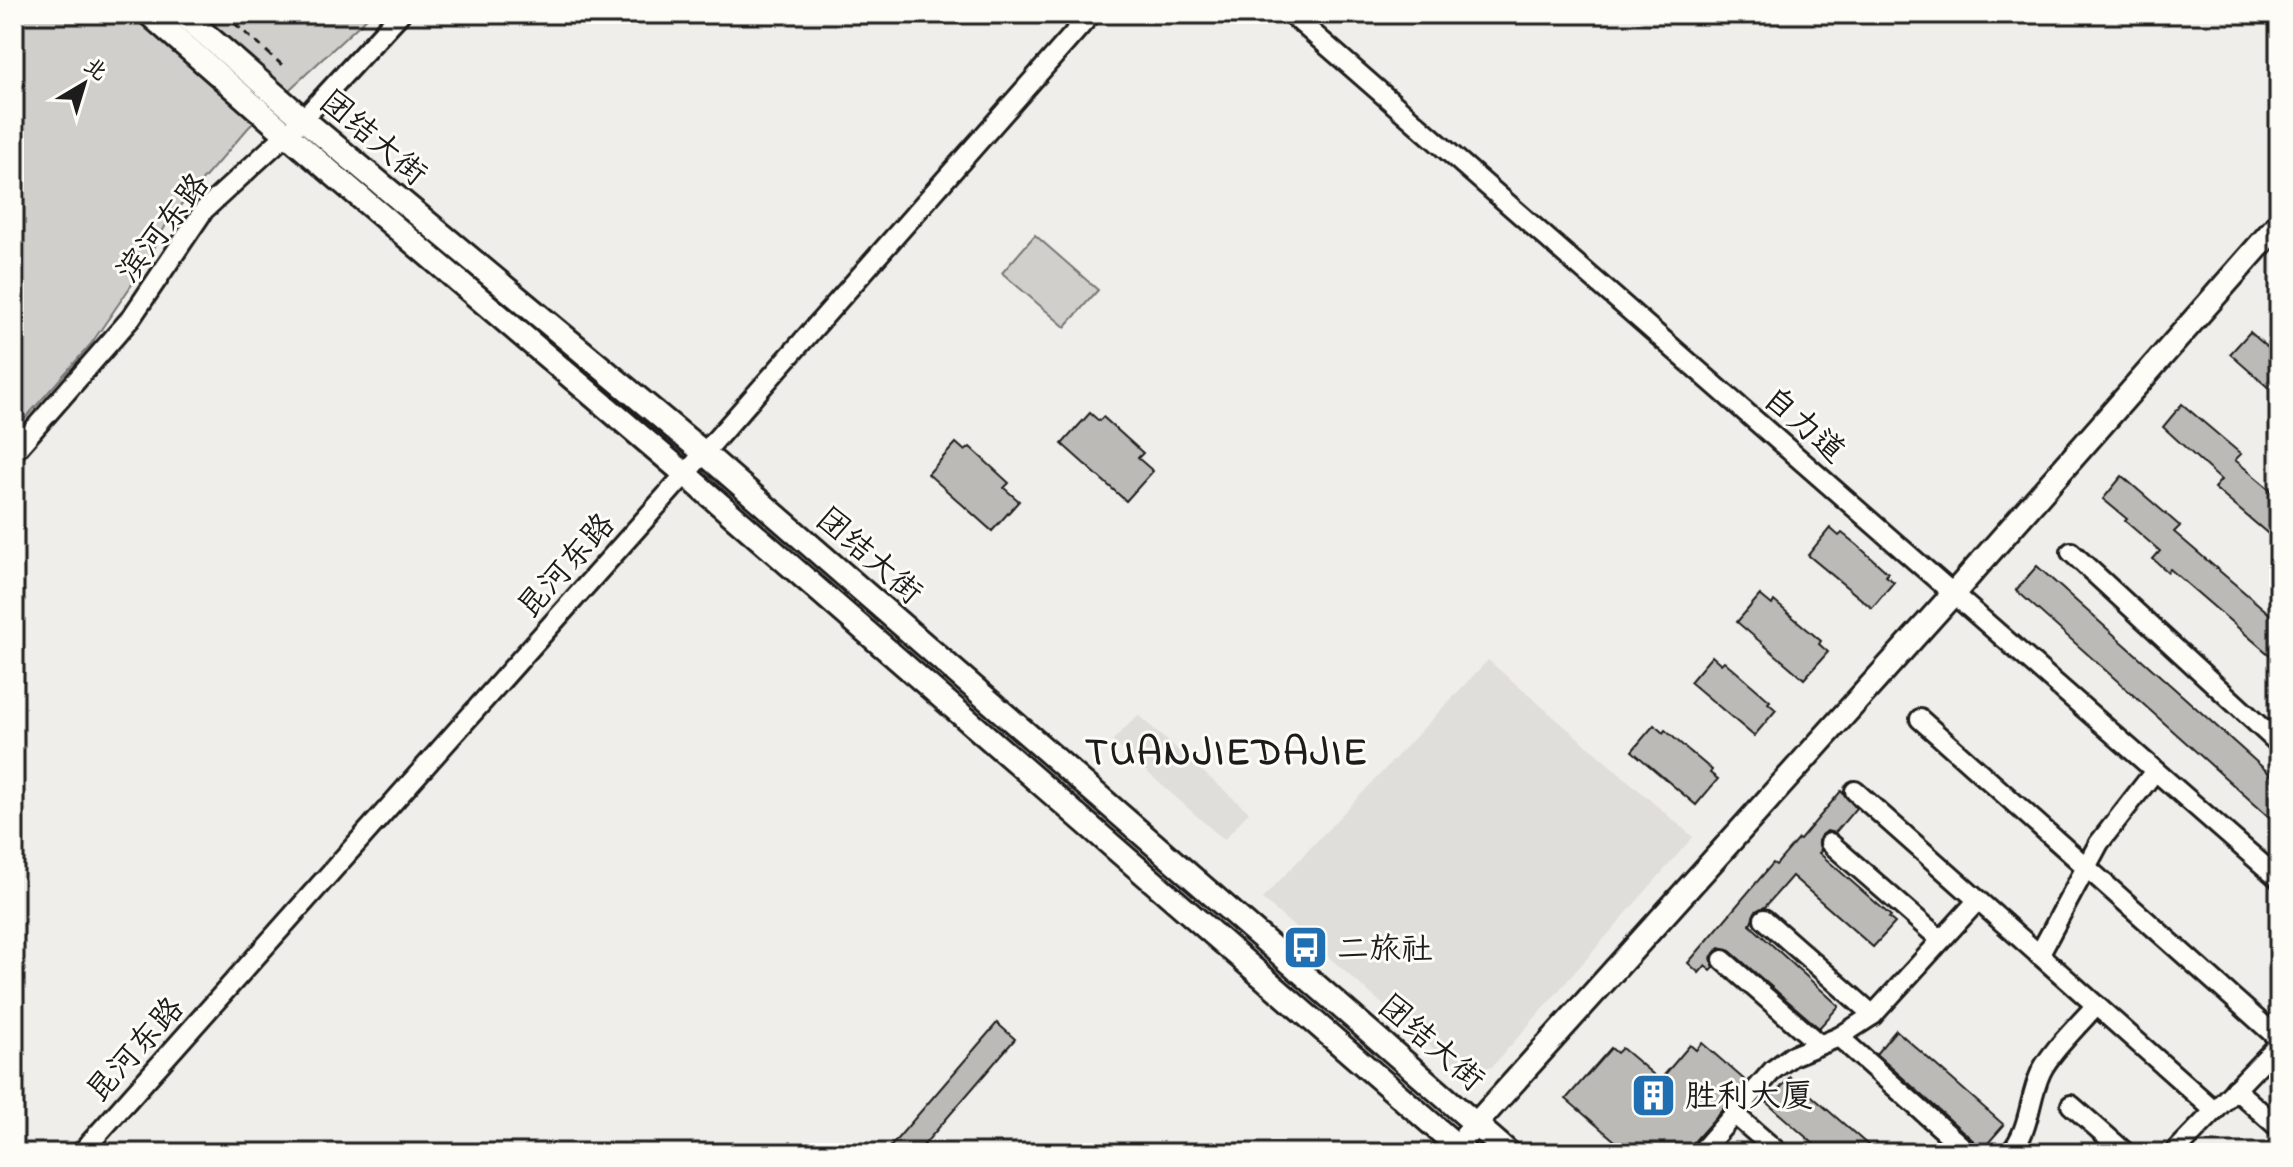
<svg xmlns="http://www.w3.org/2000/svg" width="2293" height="1167" viewBox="0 0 2293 1167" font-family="'Indie Flower','LXGW WenKai TC',sans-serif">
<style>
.built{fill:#e0deda}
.green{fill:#d0cfcc;stroke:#767674;stroke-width:2}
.building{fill:#bbbab6;stroke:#1c1c1c;stroke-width:2}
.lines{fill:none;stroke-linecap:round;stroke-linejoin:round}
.minor-casing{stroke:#1c1c1c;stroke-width:24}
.major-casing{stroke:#1c1c1c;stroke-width:28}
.path{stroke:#1c1c1c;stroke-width:3;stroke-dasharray:8 6;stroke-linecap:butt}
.minor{stroke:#fdfcf7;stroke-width:18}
.major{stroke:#fdfcf7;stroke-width:22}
.labels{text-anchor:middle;stroke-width:6;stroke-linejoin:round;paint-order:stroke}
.street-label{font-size:32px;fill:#1c1c1c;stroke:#fdfcf7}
.poi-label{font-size:32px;fill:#1c1c1c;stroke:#fdfcf7;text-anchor:start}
.district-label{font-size:40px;font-weight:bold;letter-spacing:2px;fill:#1c1c1c;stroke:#fdfcf7}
</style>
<rect width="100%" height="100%" fill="#f0eeea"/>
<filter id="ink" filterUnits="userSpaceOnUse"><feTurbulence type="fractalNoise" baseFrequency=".0125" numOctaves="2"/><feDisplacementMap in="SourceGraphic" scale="16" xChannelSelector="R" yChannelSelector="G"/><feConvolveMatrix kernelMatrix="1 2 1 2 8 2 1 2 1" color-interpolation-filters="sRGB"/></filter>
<g filter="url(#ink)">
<g class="built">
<path d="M1488 660 1693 837 1492 1067 1459 1071 1262 899Z"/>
<path d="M1138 715 1249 812 1224 840 1112 741Z"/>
</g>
<g class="green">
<path d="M14 14H371L249 127 171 216 135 280 91 344 14 431Z"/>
<path d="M1035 235 1098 290 1065 327 1002 273Z"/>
</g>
<g class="building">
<path d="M2250 332 2279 357V397L2230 354Z"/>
<path d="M2182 404 2241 454 2235 460 2279 497V543L2214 488 2221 480 2163 427Z"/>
<path d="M1090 413 1099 421 1103 417 1143 453 1138 458 1153 471 1126 501 1062 444Z"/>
<path d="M956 443 965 451 970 447 1009 483 1004 488 1019 501 992 531 928 474Z"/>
<path d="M2122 476 2180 526 2174 532 2279 622V663L2170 569 2168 572 2153 559 2160 551 2125 521 2127 519 2103 499Z"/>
<path d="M1830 528 1839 536 1842 533 1857 545 1888 573 1886 576 1894 582 1872 608 1808 555Z"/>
<path d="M2037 566 2279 782V826L2016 590Z"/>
<path d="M1760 595 1772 605 1774 601 1789 614 1821 641 1819 644 1828 652 1804 679 1737 622Z"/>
<path d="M1712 656 1721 664 1724 661 1770 701 1768 703 1776 710 1754 736 1690 682Z"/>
<path d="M1654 725 1663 733 1665 730 1680 743 1712 770 1710 773 1718 779 1696 805 1632 751Z"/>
<path d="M1841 791 1856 808 1835 833 1827 831 1821 836 1818 841 1821 851 1819 853 1891 916 1889 918 1895 923 1873 947 1792 876 1765 907 1755 912 1750 925 1839 1006 1819 1028 1730 951 1720 948 1715 952 1711 958 1714 968 1711 971 1705 966 1699 973 1688 963 1773 863 1776 865 1798 839 1800 840Z"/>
<path d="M997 1023 1015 1039 917 1153H885Z"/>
<path d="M1896 1030 2004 1125 1981 1151 1977 1144 1876 1054Z"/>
<path d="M1702 1043 1747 1082 1691 1145 1688 1153H1629L1566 1099 1611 1048 1617 1053 1622 1048 1660 1080 1690 1045 1696 1050Z"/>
<path d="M1790 1077 1877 1153H1824L1767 1103Z"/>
</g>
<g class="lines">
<defs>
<g id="minor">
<path d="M1291 14 2279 879"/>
<path d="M14 452 131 318 204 210 303 119 400 14"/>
<path d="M2071 552 2279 744"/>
<path d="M1920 719 2279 1039"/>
<path d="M1855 791 2215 1111"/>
<path d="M1830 843 1941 940"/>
<path d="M1764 919 1873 1015"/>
<path d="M2039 955 2099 843 2155 771"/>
<path d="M1723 960 1819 1044"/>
<path d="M1839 1037 1969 1153"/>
<path d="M2235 1089 2279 1128"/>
<path d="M2071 1105 2126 1153"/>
<path d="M1734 1114 1779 1153"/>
<path d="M81 1153 704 453 1091 14"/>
<path d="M1700 1153 1773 1070 1792 1056 1839 1037 1873 1015 1978 900"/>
<path d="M2010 1153C2031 1129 2028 1100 2041 1072 2051 1051 2080 1024 2096 1005"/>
<path d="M2174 1153 2279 1044"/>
</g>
<g id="major">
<path d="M149 14 286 134 685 474 1465 1153"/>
<path d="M182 14 303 119 704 453 1509 1153"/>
<path d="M1467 1134 1953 594 2279 223"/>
</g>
</defs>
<use href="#minor" class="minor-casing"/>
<use href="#major" class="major-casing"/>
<path class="path" d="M224 14 282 65"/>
<use href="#minor" class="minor"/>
<use href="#major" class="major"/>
</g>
</g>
<defs>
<symbol id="bus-square" viewBox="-11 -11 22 22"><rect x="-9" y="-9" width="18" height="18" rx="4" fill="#1f6fb2" stroke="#fdfcf7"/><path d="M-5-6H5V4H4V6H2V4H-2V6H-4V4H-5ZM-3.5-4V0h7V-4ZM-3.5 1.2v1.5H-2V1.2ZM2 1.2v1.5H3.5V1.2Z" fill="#fff"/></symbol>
<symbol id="building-square" viewBox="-11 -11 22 22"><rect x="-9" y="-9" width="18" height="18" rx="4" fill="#1f6fb2" stroke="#fdfcf7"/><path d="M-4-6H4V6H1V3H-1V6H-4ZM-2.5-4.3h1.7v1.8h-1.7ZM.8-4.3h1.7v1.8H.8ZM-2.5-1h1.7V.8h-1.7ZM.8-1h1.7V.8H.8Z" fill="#fff"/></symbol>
</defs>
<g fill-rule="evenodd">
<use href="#bus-square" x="1280" y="922" width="51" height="51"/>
<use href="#building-square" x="1628" y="1070" width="51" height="51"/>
</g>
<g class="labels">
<g class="street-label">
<text transform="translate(374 137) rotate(40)" y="11">团结大街</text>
<text transform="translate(162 227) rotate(-52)" y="11">滨河东路</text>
<text transform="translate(1805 424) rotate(41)" y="11">自力道</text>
<text transform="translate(870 555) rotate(41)" y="11">团结大街</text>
<text transform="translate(565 565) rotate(-48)" y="11">昆河东路</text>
<text transform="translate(1432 1042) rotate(41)" y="11">团结大街</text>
<text transform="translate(134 1049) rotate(-48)" y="11">昆河东路</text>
</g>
<g class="poi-label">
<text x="1337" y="959">二旅社</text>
<text x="1685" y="1106">胜利大厦</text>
</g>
<g class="district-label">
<text x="1227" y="764">TUANJIEDAJIE</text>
</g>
</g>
<rect width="2293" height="1167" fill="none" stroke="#fdfcf7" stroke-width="48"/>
<rect x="24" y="24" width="2245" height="1119" fill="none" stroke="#1c1c1c" stroke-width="3" filter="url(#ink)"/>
<g transform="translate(84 84) rotate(38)" stroke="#fdfcf7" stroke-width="6" paint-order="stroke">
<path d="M0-6L14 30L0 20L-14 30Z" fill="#1c1c1c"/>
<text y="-12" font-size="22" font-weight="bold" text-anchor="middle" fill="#1c1c1c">北</text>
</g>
</svg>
